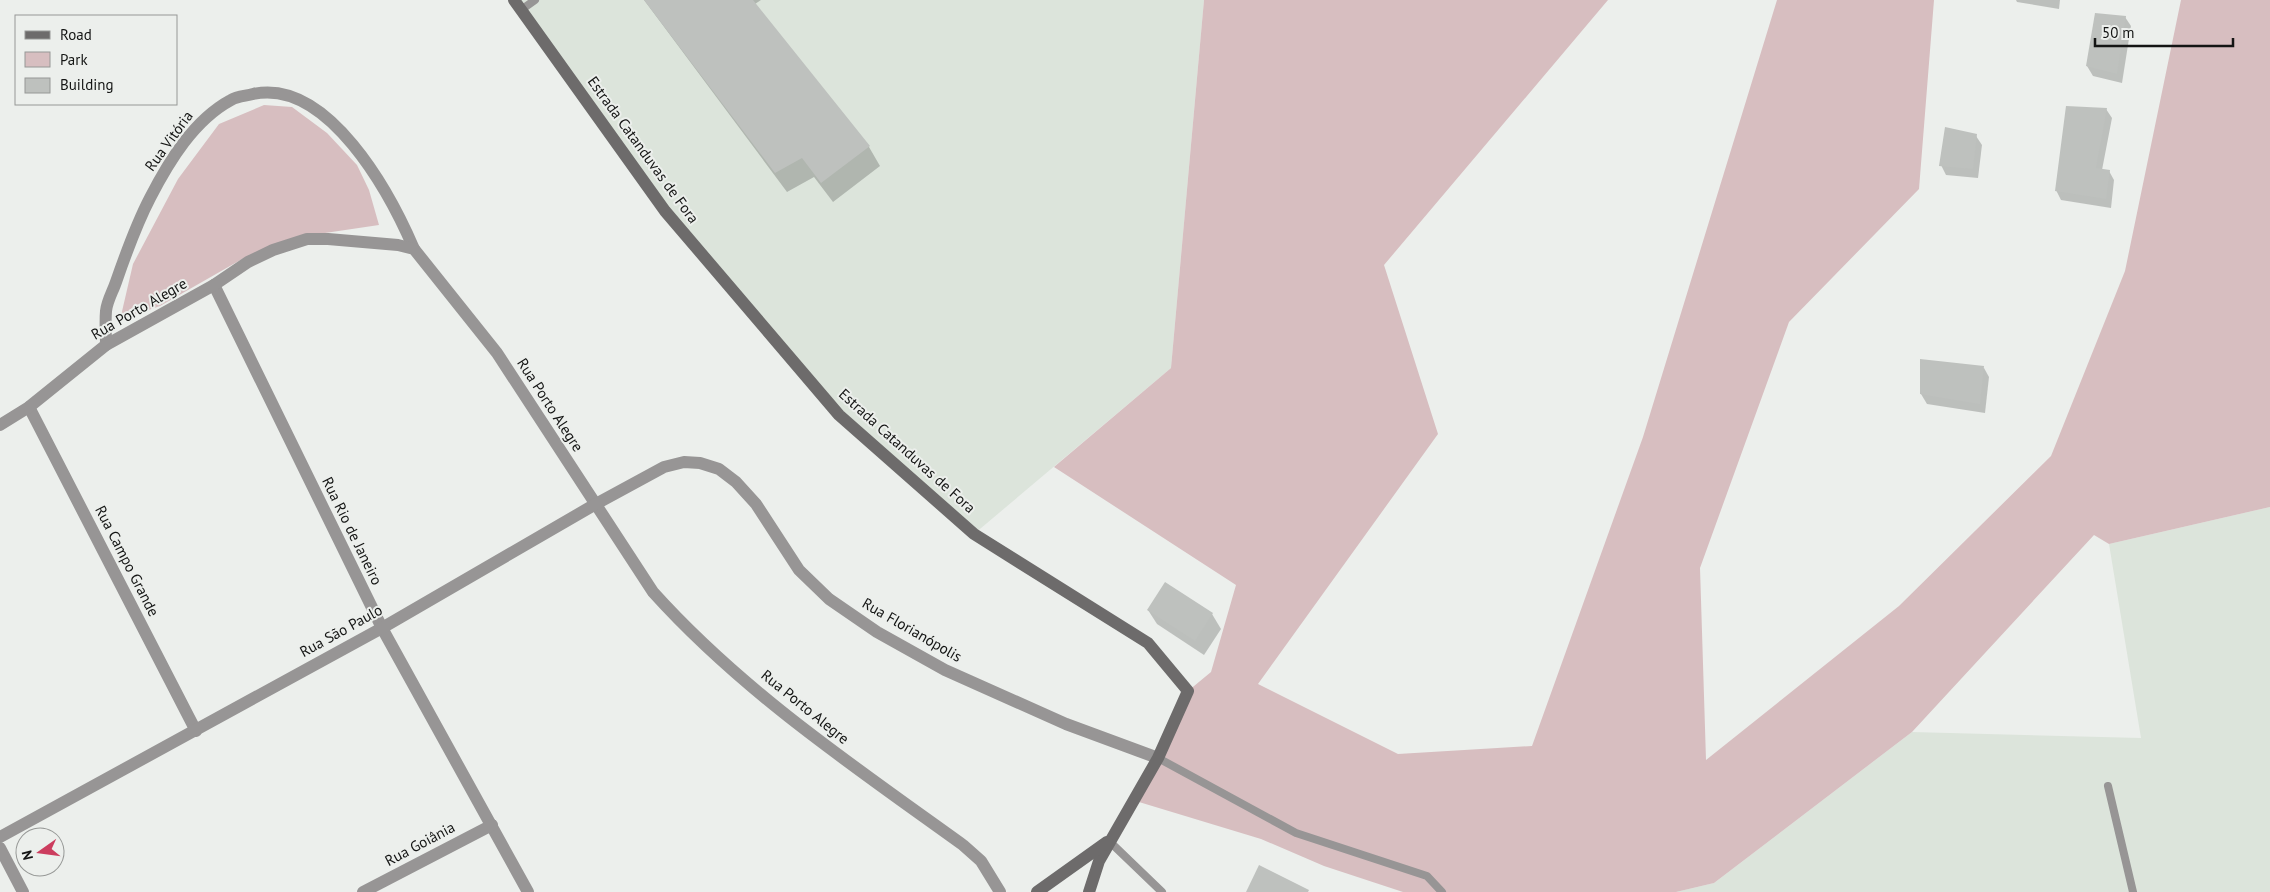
<svg xmlns="http://www.w3.org/2000/svg" width="2270" height="892" viewBox="0 0 2270 892" font-family="'PT Sans',sans-serif">
<style>
.built{fill:#dce4db}
.green{fill:#d7bec0}
.shadow{fill:#0003}
.building{fill:#bec1be}
.lines{fill:none;stroke-linecap:round;stroke-linejoin:round}
.lane{stroke:#979595;stroke-width:8}
.street{stroke:#979595;stroke-width:12}
.secondary{stroke:#6d6b6b;stroke-width:12}
.labels{text-anchor:middle;stroke-width:4;stroke-linejoin:round;paint-order:stroke}
.street-label{font-size:15px;fill:#141514;stroke:#ecefec}
</style>
<rect width="100%" height="100%" fill="#ecefec"/>
<g class="built">
<path d="M514 0H1204L1171 368 974 534 839 415 665 211Z"/>
<path d="M2270 507V892H1676L1714 883 1912 732 2141 738 2109 544Z"/>
</g>
<g class="green">
<path d="M1204 0H1608L1384 265 1438 434 1258 684 1398 754 1532 746 1643 437 1777 0H1934L1919 189 1789 322 1700 568 1706 760 1899 606 2051 456 2125 271 2181 0H2270V507L2109 544 2094 535 1912 732 1714 883 1676 892H1403L1324 866 1261 839 1139 802 1188 691 1211 672 1236 585 1054 467 1171 368Z"/>
<path d="M264 105 292 107 327 133 357 165 369 190 379 225 325 233 244 258 160 306 120 320 133 264 178 179 219 124Z"/>
</g>
<g class="shadow">
<path d="M644 0H761L755 4 869 147 880 166 833 202 814 177 787 192Z"/>
<path d="M2016 0H2060L2059 9 2017 2Z"/>
<path d="M2125 17 2131 26 2122 83 2093 76 2087 66Z"/>
<path d="M2106 109 2112 118 2102 170 2109 171 2114 180 2111 208 2061 200 2056 190Z"/>
<path d="M1976 136 1982 145 1978 178 1946 175 1941 165Z"/>
<path d="M1984 368 1989 377 1985 413 1927 404 1921 394Z"/>
<path d="M1166 584 1212 614 1221 629 1204 655 1157 624 1148 610Z"/>
</g>
<g class="building">
<path d="M644 0H753L870 146 821 183 802 158 775 173Z"/>
<path d="M2095 13 2126 16 2117 74 2086 66Z"/>
<path d="M2066 106 2107 108 2096 168 2110 170 2106 199 2055 191Z"/>
<path d="M1945 127 1977 134 1973 169 1939 166Z"/>
<path d="M1920 359 1984 366 1980 404 1920 394Z"/>
<path d="M1165 582 1213 613 1195 641 1147 610Z"/>
<path d="M1259 865 1309 890 1308 892H1246Z"/>
</g>
<g class="lines">
<g class="lane">
<path d="M521 10 535 0"/>
<path d="M1158 758 1296 833 1427 876 1442 892"/>
<path d="M2108 786 2133 892"/>
<path d="M1109 841 1162 892"/>
</g>
<g class="street">
<path d="M214 285 382 628 528 892"/>
<path d="M106 345C106 334 105 322 106 311 107 301 113 291 116 282 126 253 136 225 150 198 169 161 194 120 231 100 237 96 246 96 253 94 328 78 390 193 414 249"/>
<path d="M29 407 196 731"/>
<path d="M0 425 29 407 106 345 214 285 248 262 273 250 307 239H328L398 245 414 249 497 353 653 592C743 692 855 767 963 845L981 861 1000 892"/>
<path d="M0 837 382 628 594 505 664 467 684 462 700 463 719 469 736 482 756 504 799 570 829 599 877 632 945 670 1066 724 1158 758"/>
<path d="M0 848 23 892"/>
<path d="M363 892 492 825"/>
</g>
<g class="secondary">
<path d="M514 0 665 211 839 415 974 534 1148 643 1188 691 1158 758 1099 861 1089 892"/>
<path d="M1037 892 1107 842"/>
</g>
</g>
<g class="labels">
<g class="street-label">
<text transform="translate(169 141) rotate(-54)" y="5">Rua Vitória</text>
<text transform="translate(643 150) rotate(54)" y="5">Estrada Catanduvas de Fora</text>
<text transform="translate(139 309) rotate(-30)" y="5">Rua Porto Alegre</text>
<text transform="translate(550 405) rotate(57)" y="5">Rua Porto Alegre</text>
<text transform="translate(907 451) rotate(42)" y="5">Estrada Catanduvas de Fora</text>
<text transform="translate(352 531) rotate(64)" y="5">Rua Rio de Janeiro</text>
<text transform="translate(127 561) rotate(63)" y="5">Rua Campo Grande</text>
<text transform="translate(912 630) rotate(30)" y="5">Rua Florianópolis</text>
<text transform="translate(341 631) rotate(-29)" y="5">Rua São Paulo</text>
<text transform="translate(805 707) rotate(39)" y="5">Rua Porto Alegre</text>
<text transform="translate(420 844) rotate(-28)" y="5">Rua Goiânia</text>
</g>
</g>
<rect x="15" y="15" width="162" height="90" fill="#ecefec" stroke="#969896"/>
<rect x="25" y="31" width="25" height="8" fill="#6d6b6b" stroke="#969896"/>
<text x="60" y="40" font-size="15" fill="#141514">Road</text>
<rect x="25" y="52" width="25" height="15" fill="#d7bec0" stroke="#969896"/>
<text x="60" y="65" font-size="15" fill="#141514">Park</text>
<rect x="25" y="78" width="25" height="15" fill="#bec1be" stroke="#969896"/>
<text x="60" y="90" font-size="15" fill="#141514">Building</text>
<g transform="translate(40 852) rotate(256)"><circle r="24" fill="#ecefec" stroke="#969896"/>
<path d="M0-4L9 19L0 12L-9 19Z" fill="#cc3d5e"/>
<text y="-8" font-size="14" font-weight="bold" text-anchor="middle" fill="#141514">N</text>
</g>
<path d="M2095 38v8h138v-8" fill="none" stroke="#141514" stroke-width="2.5"/>
<text x="2102" y="38" font-size="15" fill="#141514" stroke="#ecefec" stroke-width="4" paint-order="stroke">50 m</text>
</svg>
